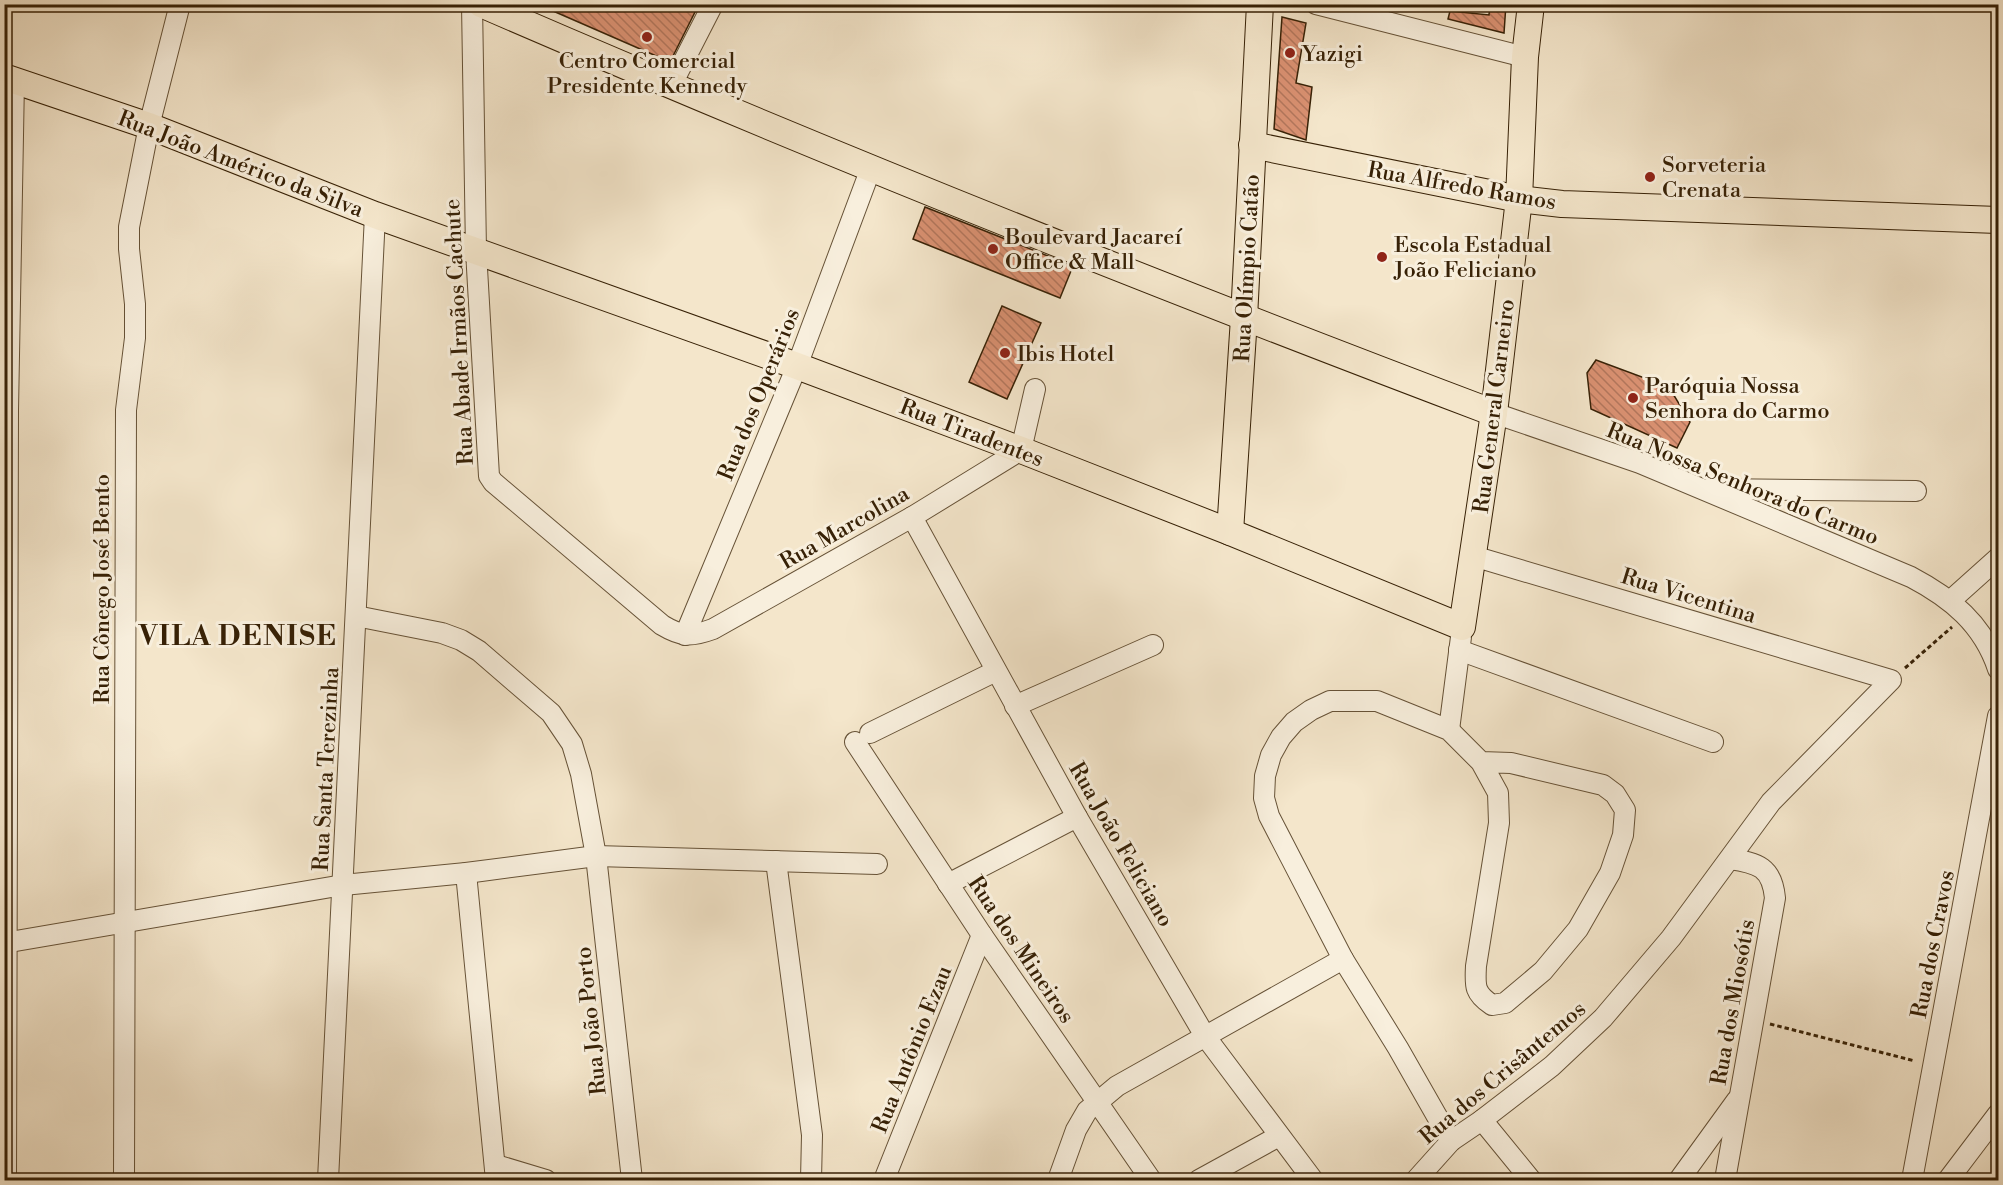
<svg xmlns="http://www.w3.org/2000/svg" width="2003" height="1185" viewBox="0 0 2003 1185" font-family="'Libre Bodoni',serif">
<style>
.building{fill:url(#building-back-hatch);stroke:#372106;stroke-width:1.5}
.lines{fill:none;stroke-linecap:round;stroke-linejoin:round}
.minor-casing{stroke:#665237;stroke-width:22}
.major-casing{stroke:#372106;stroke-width:28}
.path{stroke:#372106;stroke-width:3;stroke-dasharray:4.5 3;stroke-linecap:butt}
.minor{stroke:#f8efdd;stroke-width:20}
.major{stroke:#f4e6cb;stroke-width:26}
.poi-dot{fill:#8f2418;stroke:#f8efdd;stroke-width:2}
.labels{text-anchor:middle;stroke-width:6;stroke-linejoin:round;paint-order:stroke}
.poi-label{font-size:22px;fill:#372106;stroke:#f8efdd;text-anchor:start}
.street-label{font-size:22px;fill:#372106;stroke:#f8efdd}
.district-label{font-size:28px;font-weight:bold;letter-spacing:1.5px;fill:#372106;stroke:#f8efdd}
</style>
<defs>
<pattern id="building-back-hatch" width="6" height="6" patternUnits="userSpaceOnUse" patternTransform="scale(1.5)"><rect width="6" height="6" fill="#da9172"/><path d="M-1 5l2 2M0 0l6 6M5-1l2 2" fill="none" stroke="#b2765c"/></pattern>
</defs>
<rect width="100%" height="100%" fill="#f4e6cb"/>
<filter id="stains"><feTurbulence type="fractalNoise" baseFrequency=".00333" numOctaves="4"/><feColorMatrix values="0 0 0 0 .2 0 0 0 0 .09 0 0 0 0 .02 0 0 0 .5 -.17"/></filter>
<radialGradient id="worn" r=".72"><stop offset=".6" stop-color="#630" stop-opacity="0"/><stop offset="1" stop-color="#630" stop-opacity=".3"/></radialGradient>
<g class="building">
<path d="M537 4H699L670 62Z"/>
<path d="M1490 4H1506L1504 33 1448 19 1450 11 1489 15Z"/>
<path d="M1282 17 1306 23 1296 83 1312 87 1306 140 1274 129Z"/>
<path d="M925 207 1073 266 1060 298 913 239Z"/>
<path d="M1002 306 1041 323 1007 399 969 382Z"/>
<path d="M1596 360 1669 387 1690 422 1677 448 1591 409 1587 373Z"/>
</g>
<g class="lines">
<defs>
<g id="minor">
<path d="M472 4 476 251 489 476 493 482 662 625C682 637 691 637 713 629L912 517 1021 450 1035 389"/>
<path d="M1316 4 1525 57"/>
<path d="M671 86 713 4"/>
<path d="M1494 413 1640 463 1911 577C1951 598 1983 624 1998 669"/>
<path d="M1709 489 1916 491"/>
<path d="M912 517 1077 817 1205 1036 1313 1180"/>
<path d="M1950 601 1998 558"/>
<path d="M356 616 442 633 461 640 479 651 551 713 572 744 581 774 596 856 632 1180"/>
<path d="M685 635 797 366 871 168"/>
<path d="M1459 650 1713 742"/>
<path d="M1015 706 1153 645"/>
<path d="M1449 730 1461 637"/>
<path d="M870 733 996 671"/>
<path d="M855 742 982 935 1151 1180"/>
<path d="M776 861 812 1135 811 1180"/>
<path d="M466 873 496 1180"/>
<path d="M948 884 1077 817"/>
<path d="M4 943 343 885 466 873 596 856 877 864"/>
<path d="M1482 1120 1531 1180"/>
<path d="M1451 1141 1398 1048 1343 959 1269 816 1264 798 1265 776 1271 755 1281 737 1294 722 1311 710 1330 701H1377L1449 730 1481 762 1498 793 1499 823 1476 966C1475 986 1474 993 1492 1005L1505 1003 1543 971 1578 929 1610 873 1623 835 1625 810 1615 794 1603 785 1511 763 1481 762"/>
<path d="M496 1165 546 1180"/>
<path d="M6 1180 8 411 14 80"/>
<path d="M124 1180 126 410 135 338V304L129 249V227L149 126 180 4"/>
<path d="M328 1180 375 215"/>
<path d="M884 1180 982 935"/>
<path d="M1058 1180 1076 1130 1087 1111 1117 1086 1343 959"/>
<path d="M1199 1180 1279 1136"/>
<path d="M1416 1180 1451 1141 1482 1120 1552 1066 1603 1018 1671 938 1771 802 1891 680 1473 556"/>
<path d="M1679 1180 1737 1100"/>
<path d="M1725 1180 1775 898C1772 867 1758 863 1730 859"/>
<path d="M1912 1180 1998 716"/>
<path d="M1948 1180 1998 1114"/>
</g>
<g id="major">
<path d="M481 4C815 149 1153 284 1494 413"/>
<path d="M4 77 149 126 375 215 797 366 1021 450 1230 532 1462 627 1494 413 1519 199 1525 57 1531 4"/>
<path d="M1252 145 1519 199 1562 204 1998 220"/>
<path d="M1230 532 1244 318 1260 4"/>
</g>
</defs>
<use href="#minor" class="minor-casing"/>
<use href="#major" class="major-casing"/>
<g class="path">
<path d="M1905 668 1952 627"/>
<path d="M1770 1024 1915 1061"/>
</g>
<use href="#minor" class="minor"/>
<use href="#major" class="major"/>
</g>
<g class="poi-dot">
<circle cx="647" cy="37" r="6"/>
<circle cx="1290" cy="53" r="6"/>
<circle cx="1650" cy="177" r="6"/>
<circle cx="993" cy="249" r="6"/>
<circle cx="1382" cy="257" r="6"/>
<circle cx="1005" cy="353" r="6"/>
<circle cx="1633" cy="398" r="6"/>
</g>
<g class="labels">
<g class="poi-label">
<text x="1302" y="61">Yazigi</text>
<text x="647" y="68" text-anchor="middle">Centro Comercial<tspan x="647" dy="25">Presidente Kennedy</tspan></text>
<text x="1662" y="172">Sorveteria<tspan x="1662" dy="25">Crenata</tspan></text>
<text x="1005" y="244">Boulevard Jacareí<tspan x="1005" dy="25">Office &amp; Mall</tspan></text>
<text x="1394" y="252">Escola Estadual<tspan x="1394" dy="25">João Feliciano</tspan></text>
<text x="1017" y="361">Ibis Hotel</text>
<text x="1645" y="393">Paróquia Nossa<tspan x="1645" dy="25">Senhora do Carmo</tspan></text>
</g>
<g class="street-label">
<text transform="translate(241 163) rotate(21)" y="8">Rua João Américo da Silva</text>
<text transform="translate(1462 185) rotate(10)" y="8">Rua Alfredo Ramos</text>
<text transform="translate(1246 268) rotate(-87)" y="8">Rua Olímpio Catão</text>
<text transform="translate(458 332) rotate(-93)" y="8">Rua Abade Irmãos Cachute</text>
<text transform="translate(758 394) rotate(-68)" y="8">Rua dos Operários</text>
<text transform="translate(1493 406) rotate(-83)" y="8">Rua General Carneiro</text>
<text transform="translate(972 432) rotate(21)" y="8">Rua Tiradentes</text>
<text transform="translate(1743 483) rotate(22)" y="8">Rua Nossa Senhora do Carmo</text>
<text transform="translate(844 527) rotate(-30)" y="8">Rua Marcolina</text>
<text transform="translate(101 589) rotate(-90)" y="8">Rua Cônego José Bento</text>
<text transform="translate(1689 595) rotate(17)" y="8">Rua Vicentina</text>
<text transform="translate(325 769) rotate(-87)" y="8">Rua Santa Terezinha</text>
<text transform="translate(1122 844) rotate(60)" y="8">Rua João Feliciano</text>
<text transform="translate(1932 944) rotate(-79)" y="8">Rua dos Cravos</text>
<text transform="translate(1022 949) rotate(56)" y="8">Rua dos Mineiros</text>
<text transform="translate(1732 1002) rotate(-80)" y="8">Rua dos Miosótis</text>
<text transform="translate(590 1021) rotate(-96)" y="8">Rua João Porto</text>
<text transform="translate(911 1049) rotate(-68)" y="8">Rua Antônio Ezau</text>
<text transform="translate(1502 1072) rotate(-40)" y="8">Rua dos Crisântemos</text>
</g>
<g class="district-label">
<text x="238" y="645">VILA DENISE</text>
</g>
</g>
<rect width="2003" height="1185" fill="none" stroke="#f4e6cb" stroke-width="24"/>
<rect x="6" y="6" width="1991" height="1173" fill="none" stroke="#372106" stroke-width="3"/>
<rect x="12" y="12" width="1979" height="1161" fill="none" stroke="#372106" stroke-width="1.5"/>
<rect width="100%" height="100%" filter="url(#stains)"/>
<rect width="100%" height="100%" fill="url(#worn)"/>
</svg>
